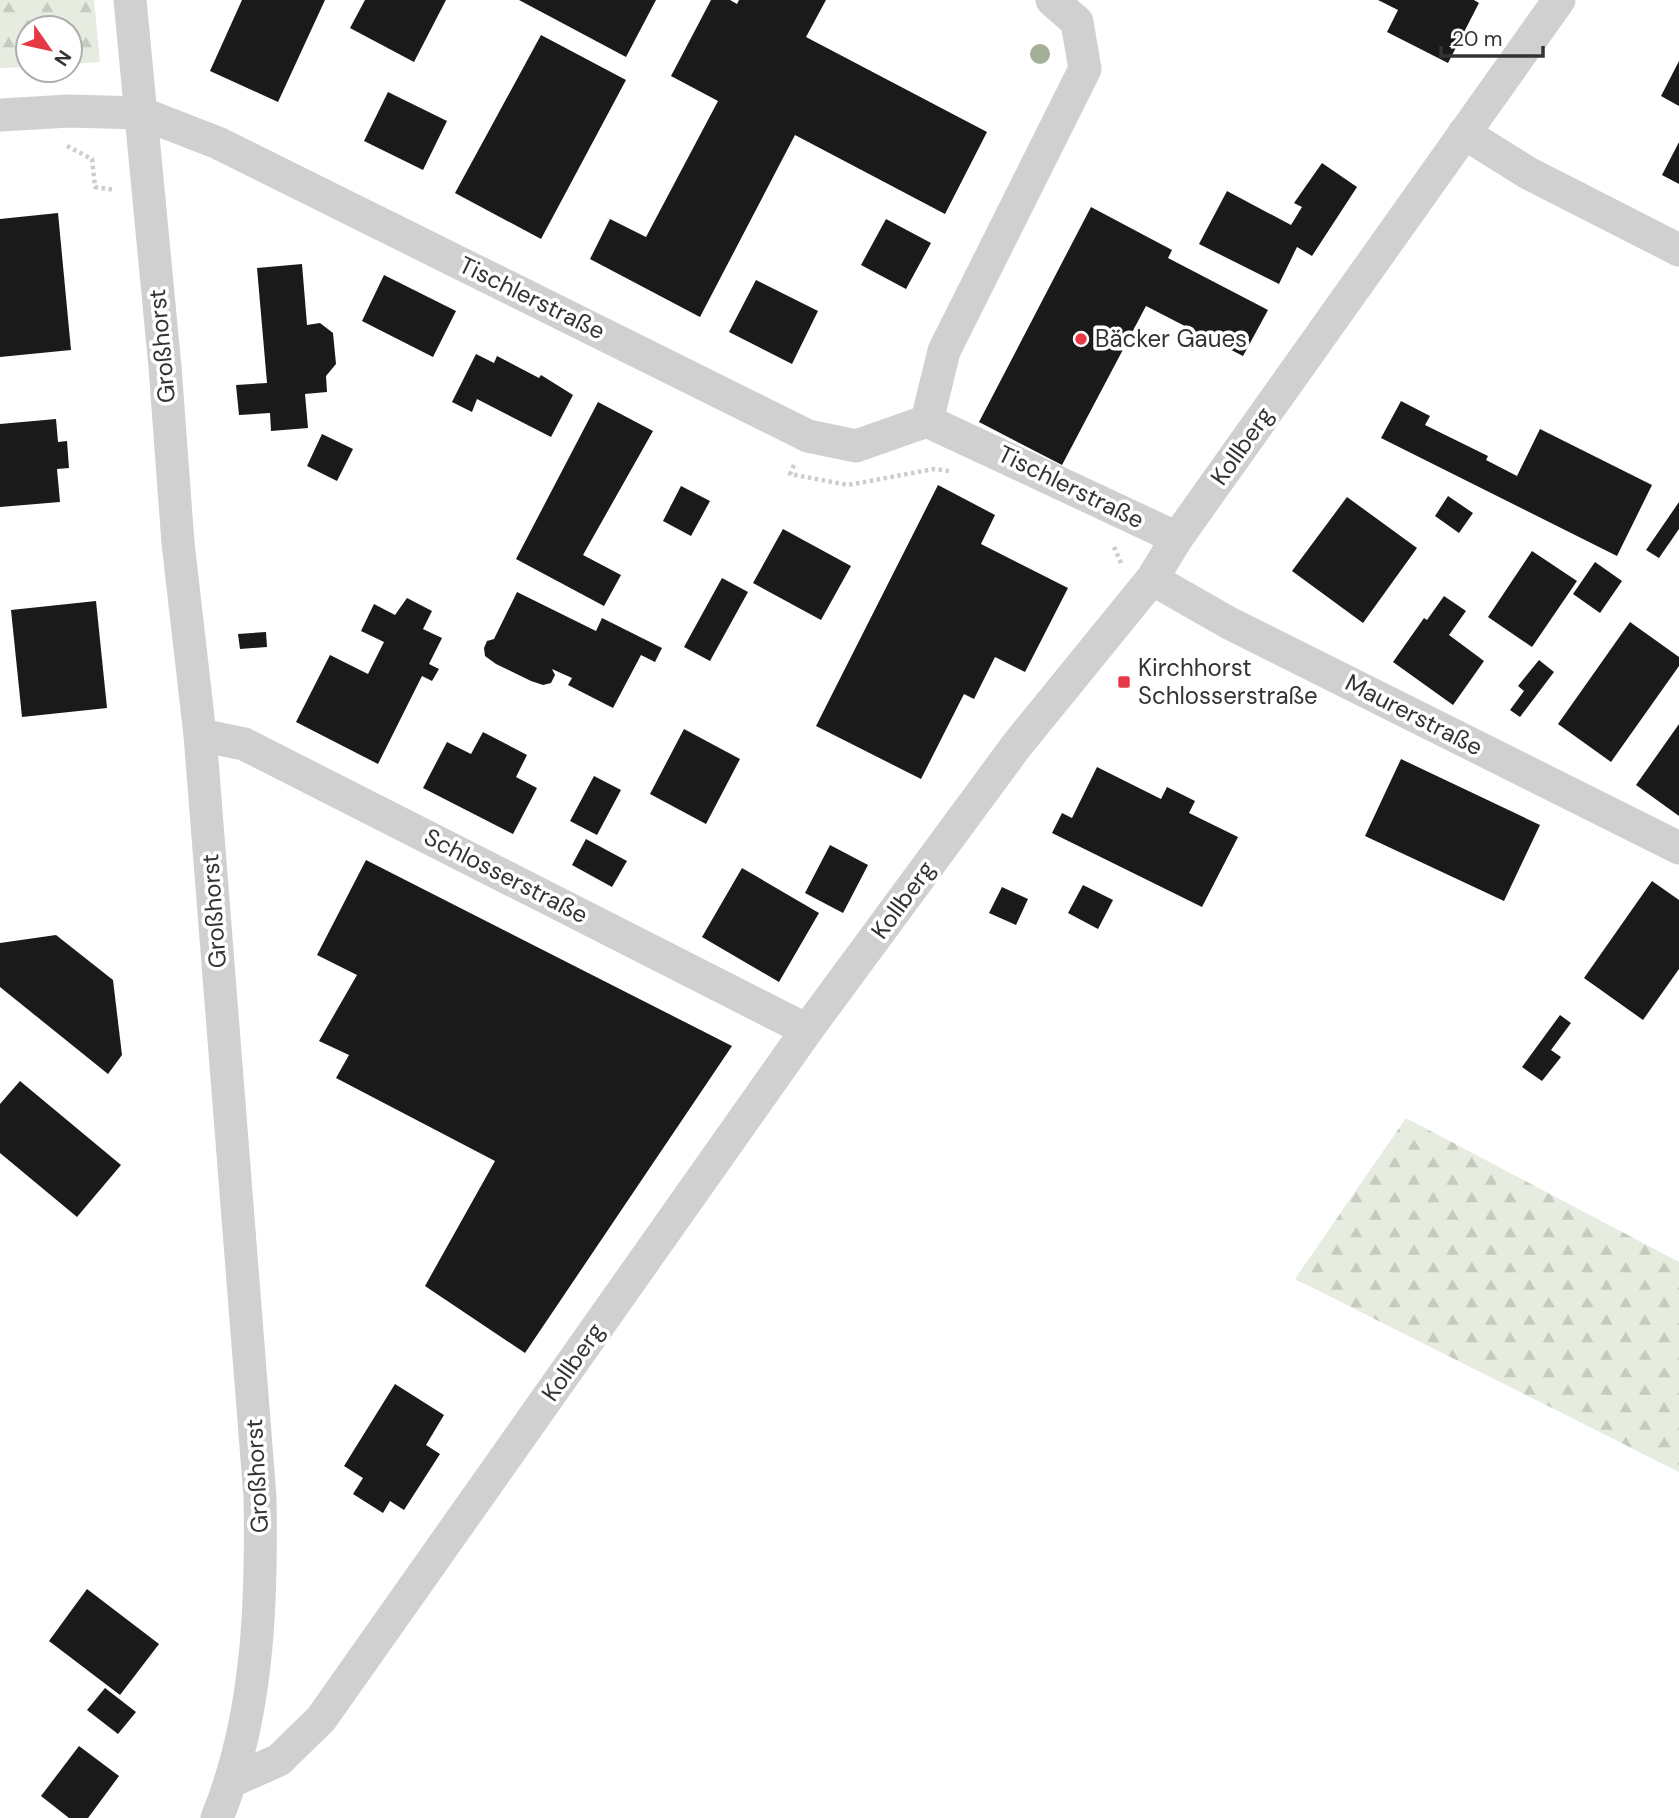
<svg xmlns="http://www.w3.org/2000/svg" width="1679" height="1818" viewBox="0 0 1679 1818" font-family="'DM Sans',sans-serif">
<style>
.forest{fill:url(#forest-firs)}
.building{fill:#1a1a1a}
.lines{fill:none;stroke-linecap:round;stroke-linejoin:round}
.path{stroke:#cdcdcd;stroke-width:4.5;stroke-dasharray:3.5 3.5;stroke-linecap:butt}
.minor{stroke:#d0d0d0;stroke-width:33}
.tree{fill:#a2b095}
.poi-dot{fill:#e63946;stroke:#fff;stroke-width:2.5}
.labels{text-anchor:middle;stroke-width:7;stroke-linejoin:round;paint-order:stroke}
.street-label{font-size:24px;fill:#333;stroke:#fff}
.poi-label{font-size:24px;fill:#333;stroke:#fff;text-anchor:start}
</style>
<defs>
<pattern id="forest-firs" width="22" height="20" patternUnits="userSpaceOnUse" patternTransform="scale(1.75)"><rect width="22" height="20" fill="#e6ecdf"/><path d="M5 1l3.5 6h-7zM16 11l3.5 6h-7z" fill="#c6cbc0"/></pattern>
</defs>
<rect width="100%" height="100%" fill="#fff"/>
<g class="forest">
<path d="M0 0H94L100 62 70 64V28H28V67L0 68Z"/>
<path d="M1406 1118 1679 1262V1472L1295 1279Z"/>
</g>
<g class="building">
<path d="M242 0H325L278 102 210 71Z"/>
<path d="M365 0H446L414 62 350 28Z"/>
<path d="M519 0H656L626 57Z"/>
<path d="M711 0H730L737 4 739 0H826L806 37 987 132 945 214 795 135 700 317 590 259 610 219 646 237 718 101 671 76Z"/>
<path d="M1378 0H1474L1479 3 1448 63 1387 32 1398 10Z"/>
<path d="M541 35 626 80 541 239 455 193Z"/>
<path d="M1679 61V106L1661 96Z"/>
<path d="M388 92 447 121 423 170 364 141Z"/>
<path d="M1679 142V184L1662 175Z"/>
<path d="M1322 163 1357 187 1312 256 1297 247 1279 284 1199 244 1227 191 1291 225 1302 207 1294 203Z"/>
<path d="M1091 207 1172 250 1168 258 1268 310 1243 356 1146 306 1062 465 979 422Z"/>
<path d="M58 213 71 350 0 357V219Z"/>
<path d="M886 219 931 243 906 289 861 265Z"/>
<path d="M302 264 307 325 320 323 333 333 336 364 326 376 327 392 305 394 308 428 271 431 270 413 239 415 236 385 267 383 257 268Z"/>
<path d="M384 275 456 311 433 357 362 321Z"/>
<path d="M756 280 818 311 792 364 729 332Z"/>
<path d="M476 354 494 363 497 356 539 378 541 375 573 395 551 437 477 399 472 412 452 402Z"/>
<path d="M1401 401 1430 416 1425 425 1488 456 1486 460 1517 476 1540 429 1652 485 1617 556 1381 438Z"/>
<path d="M598 402 653 431 583 555 621 575 604 606 516 559Z"/>
<path d="M56 419 58 442 67 441 69 468 57 469 60 502 0 507V424Z"/>
<path d="M322 434 353 449 337 481 307 466Z"/>
<path d="M938 485 995 515 981 544 1068 588 1025 672 995 657 974 699 964 694 921 779 816 726Z"/>
<path d="M681 486 710 501 691 536 663 521Z"/>
<path d="M1448 496 1473 513 1459 533 1435 516Z"/>
<path d="M1347 497 1417 548 1363 623 1292 571Z"/>
<path d="M1679 502V529L1659 558 1646 550Z"/>
<path d="M783 529 851 566 821 620 753 583Z"/>
<path d="M1532 551 1577 581 1532 647 1488 617Z"/>
<path d="M1595 562 1622 581 1600 613 1573 594Z"/>
<path d="M722 578 748 592 710 661 684 647Z"/>
<path d="M517 592 596 631 602 618 662 648 655 662 641 655 613 708 568 685 572 678 552 669 555 675 551 683 543 685 531 681 496 664 485 656 484 648 487 641 494 639Z"/>
<path d="M1444 596 1466 611 1449 635 1484 661 1453 705 1393 662 1424 618 1427 620Z"/>
<path d="M407 598 432 611 423 629 442 638 429 664 439 669 432 681 422 676 378 764 296 722 330 655 368 674 384 642 361 631 374 604 395 615Z"/>
<path d="M96 601 107 708 22 717 11 610Z"/>
<path d="M1630 622 1679 657V666L1611 762 1558 724Z"/>
<path d="M266 632 267 647 240 649 238 634Z"/>
<path d="M1539 660 1554 672 1520 717 1510 710 1524 691 1518 686Z"/>
<path d="M1679 724V816L1636 785Z"/>
<path d="M684 729 740 759 706 824 650 794Z"/>
<path d="M483 732 527 755 516 777 537 788 513 834 423 788 447 742 471 754Z"/>
<path d="M1401 759 1540 825 1504 901 1365 836Z"/>
<path d="M1097 767 1161 799 1167 787 1195 801 1189 813 1238 837 1202 907 1052 833 1062 813 1072 818Z"/>
<path d="M594 776 621 790 597 835 570 821Z"/>
<path d="M586 839 627 861 612 887 572 865Z"/>
<path d="M830 845 868 865 843 913 805 893Z"/>
<path d="M366 860 732 1046 525 1353 425 1286 495 1161 336 1078 349 1055 319 1041 357 975 317 955Z"/>
<path d="M742 868 819 913 779 982 702 937Z"/>
<path d="M1652 881 1679 900V969L1643 1020 1584 978Z"/>
<path d="M1083 885 1113 900 1098 929 1068 913Z"/>
<path d="M1002 887 1028 899 1016 925 989 913Z"/>
<path d="M56 935 113 980 122 1055 108 1074 0 987V943Z"/>
<path d="M1560 1015 1571 1023 1551 1050 1561 1057 1542 1081 1522 1067Z"/>
<path d="M20 1081 121 1165 77 1217 0 1153V1104Z"/>
<path d="M395 1384 444 1415 426 1445 440 1454 404 1510 390 1501 383 1513 353 1494 363 1478 344 1466Z"/>
<path d="M87 1589 159 1644 120 1695 49 1641Z"/>
<path d="M105 1688 136 1712 118 1734 87 1710Z"/>
<path d="M79 1746 119 1776 88 1818H69L41 1796Z"/>
</g>
<g class="lines">
<g class="path">
<path d="M67 146 92 159 95 187 115 190"/>
<path d="M794 465 790 474 848 485 934 469 950 471"/>
<path d="M1114 547 1122 565"/>
</g>
<g class="minor">
<path d="M130 0 165 367 178 543 200 735 260 1497C262 1604 258 1718 217 1818"/>
<path d="M0 115 69 111 141 113 218 143 808 436 856 446 927 421 1177 538"/>
<path d="M1464 133 1528 173 1679 250"/>
<path d="M927 421 944 351 1085 69 1077 22 1052 0"/>
<path d="M1152 579 1229 623 1679 848"/>
<path d="M200 735 244 744 807 1030"/>
<path d="M232 1781 279 1760 321 1719 807 1030 1017 745 1152 579 1177 538 1559 0"/>
</g>
</g>
<circle class="tree" cx="1040" cy="54" r="10"/>
<g class="poi-dot">
<circle cx="1081" cy="339" r="7"/>
<rect x="1117" y="675" width="14" height="14" rx="3.5"/>
</g>
<g class="labels">
<g class="street-label">
<text transform="translate(532 298) rotate(26)" y="8">Tischlerstraße</text>
<text transform="translate(162 346) rotate(-95)" y="8">Großhorst</text>
<text transform="translate(1242 446) rotate(-55)" y="8">Kollberg</text>
<text transform="translate(1071 487) rotate(26)" y="8">Tischlerstraße</text>
<text transform="translate(1414 715) rotate(27)" y="8">Maurerstraße</text>
<text transform="translate(506 876) rotate(27)" y="8">Schlosserstraße</text>
<text transform="translate(903 900) rotate(-54)" y="8">Kollberg</text>
<text transform="translate(214 911) rotate(-94)" y="8">Großhorst</text>
<text transform="translate(573 1362) rotate(-55)" y="8">Kollberg</text>
<text transform="translate(257 1476) rotate(-93)" y="8">Großhorst</text>
</g>
<g class="poi-label">
<text x="1095" y="347">Bäcker Gaues</text>
<text x="1138" y="676">Kirchhorst<tspan x="1138" dy="28">Schlosserstraße</tspan></text>
</g>
</g>
<g transform="translate(49 49) rotate(124)"><circle r="33" fill="#ffffff" stroke="#adadad" stroke-width="2"/>
<path d="M0-5L12 26L0 18L-12 26Z" fill="#e63946"/>
<text y="-10" font-size="19" font-weight="bold" text-anchor="middle" fill="#333333">N</text>
</g>
<path d="M1441 46v10h102v-10" fill="none" stroke="#333333" stroke-width="3.5"/>
<text x="1452" y="46" font-size="21" fill="#333333" stroke="#ffffff" stroke-width="5" paint-order="stroke">20 m</text>
</svg>
